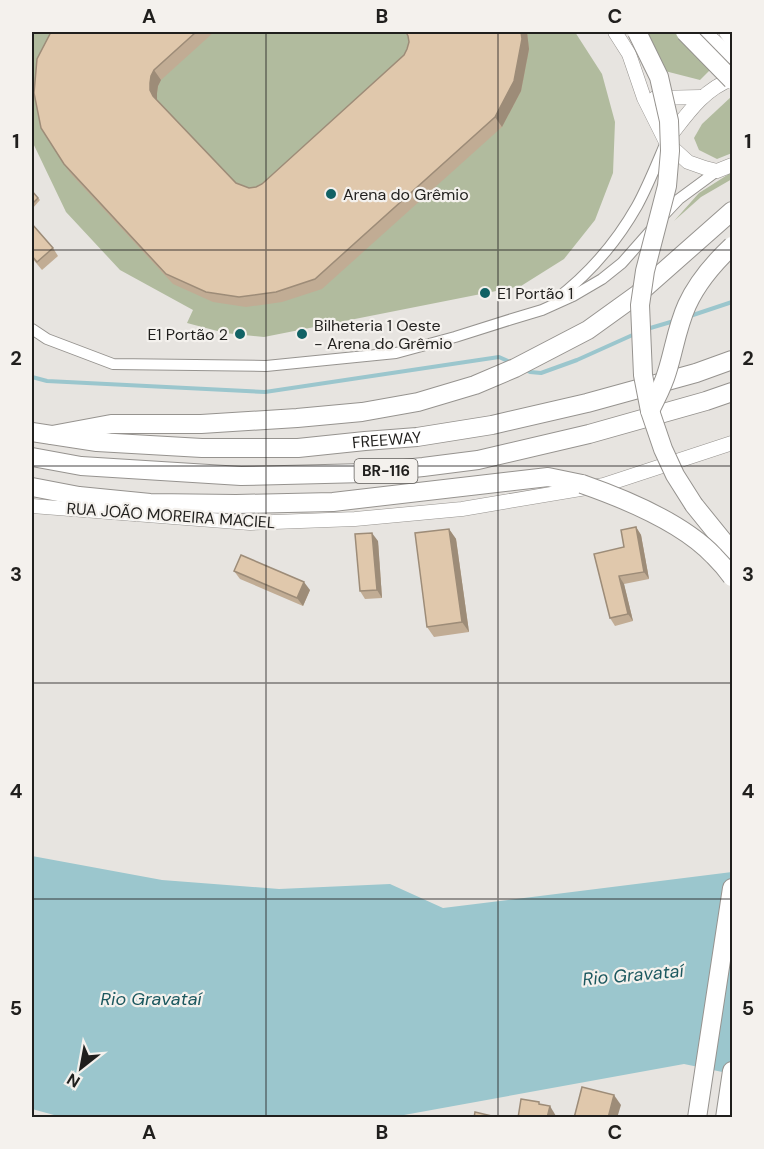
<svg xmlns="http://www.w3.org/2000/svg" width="764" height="1149" viewBox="0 0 764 1149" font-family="'DM Sans',sans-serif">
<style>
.green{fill:#b1bb9e}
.water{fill:#9bc6cd}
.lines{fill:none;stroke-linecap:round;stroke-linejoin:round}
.stream{stroke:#9bc6cd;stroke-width:4}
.street-casing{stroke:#96938f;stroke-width:12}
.secondary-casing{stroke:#96938f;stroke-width:15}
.highway-casing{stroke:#96938f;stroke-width:20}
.street{stroke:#fff;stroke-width:10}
.secondary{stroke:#fff;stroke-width:14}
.highway{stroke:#fff;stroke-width:18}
.highway-bridge-casing{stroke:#96938f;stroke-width:20;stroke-linecap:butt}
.highway-bridge{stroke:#fff;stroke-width:18}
.wall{fill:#c1ac94}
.shaded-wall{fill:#9d8c78}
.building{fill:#e0c8ac;stroke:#9d8c78;stroke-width:1.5}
.grid{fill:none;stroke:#201f1d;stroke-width:1.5;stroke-opacity:0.55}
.poi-dot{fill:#116265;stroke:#f4f1ed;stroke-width:2}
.labels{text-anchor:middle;stroke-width:4.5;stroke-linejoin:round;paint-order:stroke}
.shield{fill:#f4f1ed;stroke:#605e5b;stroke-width:1.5}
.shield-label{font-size:15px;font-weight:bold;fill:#201f1d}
.poi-label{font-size:16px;fill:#201f1d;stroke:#f4f1ed;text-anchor:start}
.street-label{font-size:16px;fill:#201f1d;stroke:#f4f1ed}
.water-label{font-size:18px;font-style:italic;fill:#1c585f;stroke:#f4f1ed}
.neatline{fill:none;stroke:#201f1d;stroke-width:2}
.grid-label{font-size:20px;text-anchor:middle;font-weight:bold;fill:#201f1d}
</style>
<rect width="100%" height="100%" fill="#e7e4e0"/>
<g class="green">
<path d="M32 32H575L602 74 615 122 613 173 595 220 564 259 521 286 264 337 225 333 187 323 193 310 120 270 66 212 32 141Z"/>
<path d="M638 32H675L713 67 700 80 661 70Z"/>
<path d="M732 96V153L717 159 699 150 694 138 702 124Z"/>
<path d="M732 172V179L701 197 674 221 699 193Z"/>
</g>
<path class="water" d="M32 856 162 880 279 889 390 884 443 908 732 872V1074L684 1064 393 1117 65 1118 32 1109Z"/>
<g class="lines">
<g class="stream">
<path d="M690 316 732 302"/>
<path d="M647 329 674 321"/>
<path d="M524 369 530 372 541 373 577 360 637 333"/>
<path d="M32 377 47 381 265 392 499 357 512 363"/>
</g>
<defs>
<g id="street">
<path d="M662 217 679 199 717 171"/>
<path d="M555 300C588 275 616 243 637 206 648 186 657 163 666 142"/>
<path d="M32 329 47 339 113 364 266 366 396 353 455 337 512 319 542 310 573 296 602 279 622 263 652 229"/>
</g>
<g id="secondary">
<path d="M615 32 629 54 644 98 666 142 688 162 705 168 717 171 732 165"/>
<path d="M704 32 732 57"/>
<path d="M726 32 732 40"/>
<path d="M655 98 701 97"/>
<path d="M667 140C686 116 702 90 732 79"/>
<path d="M32 506 250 523 355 519 462 509 604 485 732 443"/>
</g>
<g id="highway">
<path id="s1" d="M32 432 97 442 202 448H298L365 441 417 437 492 425 587 403 696 373 732 360"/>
<path d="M52 435 111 424H201L297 418 362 412 418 402 475 385 515 368 588 330 638 294 732 211"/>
<path d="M32 457 81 466 241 476 365 473 423 467 478 460 589 434 706 401 732 392"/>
<path d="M32 487 79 496 150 503 236 504 333 502 548 477 582 484"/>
<path d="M694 505 732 552"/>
<path d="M697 1118 732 888"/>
<path d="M725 1118 732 1071"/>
</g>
</defs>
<use href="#street" class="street-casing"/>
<use href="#secondary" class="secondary-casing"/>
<use href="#highway" class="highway-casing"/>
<use href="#street" class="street"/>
<use href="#secondary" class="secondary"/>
<use href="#highway" class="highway"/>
<defs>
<g id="highway-bridge">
<path d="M637 32 659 77 669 121 670 151 667 186 645 271 640 305 643 375 650 411 663 449 675 475 694 505"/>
<path d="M685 32 732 80"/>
<path d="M650 411C656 398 663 386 667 372 674 350 677 327 687 305 697 283 715 262 732 246"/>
<path d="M582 484C625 499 682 522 714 556 721 563 727 570 732 577"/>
</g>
</defs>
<use href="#highway-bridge" class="highway-bridge-casing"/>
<use href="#highway-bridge" class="highway-bridge"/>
</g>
<g class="wall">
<path d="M51 32H214L161 80 158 86 157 93V100L236 183 249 188 256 187 262 184 404 55 407 49 409 42 408 36 404 32H527L529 49 521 91 502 127 322 289 282 302 246 307 213 302 173 284 71 174 64 164Z"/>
<path d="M32 191 40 200 32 209Z"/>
<path d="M32 224 53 248 58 256 42 270 32 258Z"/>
<path d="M636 527 641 535 649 579 624 584 633 621 615 626 610 618 624 547Z"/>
<path d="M449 529 456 539 469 632 434 637 427 627Z"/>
<path d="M378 541 382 598 365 599 360 591Z"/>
<path d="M234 571 310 590 303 606 240 579Z"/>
</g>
<g class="shaded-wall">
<path d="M521 32H527L529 49 521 91 502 127 495 117Z"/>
<path d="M154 70 161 80 158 86 157 93V100L153 96 150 90V83L151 76Z"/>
<path d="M636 527 641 535 649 579 644 572Z"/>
<path d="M449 529 456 539 469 632 462 622Z"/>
<path d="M372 533 378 541 382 598 377 590Z"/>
<path d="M619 576 624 584 633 621 628 614Z"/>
<path d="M304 582 310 590 303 606 297 598Z"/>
<path d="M614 1095 621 1105 617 1118H608Z"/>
<path d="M550 1106 556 1116V1118H547Z"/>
</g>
<g class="building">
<path d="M51 32H196L154 70 151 76 150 83V90L153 96 236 183 249 188 256 187 262 184 404 55 407 49 409 42 408 36 406 32H521L522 39 514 81 495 117 315 279 276 292 239 297 206 292 166 274 64 164 41 128 34 93 37 59Z"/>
<path d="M32 191 38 198 32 204Z"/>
<path d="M32 224 53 248 37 262 32 256Z"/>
<path d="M636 527 644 572 619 576 628 614 610 618 594 554 624 547 621 530Z"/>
<path d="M449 529 462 622 427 627 415 533Z"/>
<path d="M372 533 377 590 360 591 355 534Z"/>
<path d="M241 555 304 582 297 598 234 571Z"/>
<path d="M582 1087 614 1095 608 1118H574Z"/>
<path d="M521 1099 539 1102V1104L550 1106 547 1118H518Z"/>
<path d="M475 1112 500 1118H474Z"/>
</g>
<path class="grid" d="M266 32V1118M498 32V1118M32 250H732M32 466H732M32 683H732M32 899H732"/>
<g class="poi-dot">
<circle cx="331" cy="194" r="6"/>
<circle cx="485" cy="293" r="6"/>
<circle cx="240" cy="334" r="6"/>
<circle cx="302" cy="334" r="6"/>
</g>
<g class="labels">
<rect class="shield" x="354.5" y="459" width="63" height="24" rx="4.5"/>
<g class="shield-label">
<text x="386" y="476">BR-116</text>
</g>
<g class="poi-label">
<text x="343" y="200">Arena do Grêmio</text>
<text x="497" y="299">E1 Portão 1</text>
<text x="314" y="331">Bilheteria 1 Oeste<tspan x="314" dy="18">- Arena do Grêmio</tspan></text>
<text x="228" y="340" text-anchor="end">E1 Portão 2</text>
</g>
<g class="street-label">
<text dy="6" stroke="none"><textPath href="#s1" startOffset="356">FREEWAY</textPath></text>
<text transform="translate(171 515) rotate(4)" y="6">RUA JOÃO MOREIRA MACIEL</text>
</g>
<g class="water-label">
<text transform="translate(633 975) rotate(-5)" y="6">Rio Gravataí</text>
<text x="151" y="1005">Rio Gravataí</text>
</g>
</g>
<rect width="764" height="1149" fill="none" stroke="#f4f1ed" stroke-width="66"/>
<g transform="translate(81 1068) rotate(211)" stroke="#f4f1ed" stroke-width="4.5" paint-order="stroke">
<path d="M0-4.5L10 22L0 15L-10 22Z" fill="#201f1d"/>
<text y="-9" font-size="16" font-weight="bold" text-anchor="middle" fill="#201f1d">N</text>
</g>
<rect x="33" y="33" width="698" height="1083" class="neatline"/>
<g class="grid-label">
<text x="149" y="23">A</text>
<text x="382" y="23">B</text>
<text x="615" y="23">C</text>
<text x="16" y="148">1</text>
<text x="748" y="148">1</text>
<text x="16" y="365">2</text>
<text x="748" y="365">2</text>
<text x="16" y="581">3</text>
<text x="748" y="581">3</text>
<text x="16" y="798">4</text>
<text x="748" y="798">4</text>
<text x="16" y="1015">5</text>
<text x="748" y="1015">5</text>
<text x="149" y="1139">A</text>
<text x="382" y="1139">B</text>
<text x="615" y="1139">C</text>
</g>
</svg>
